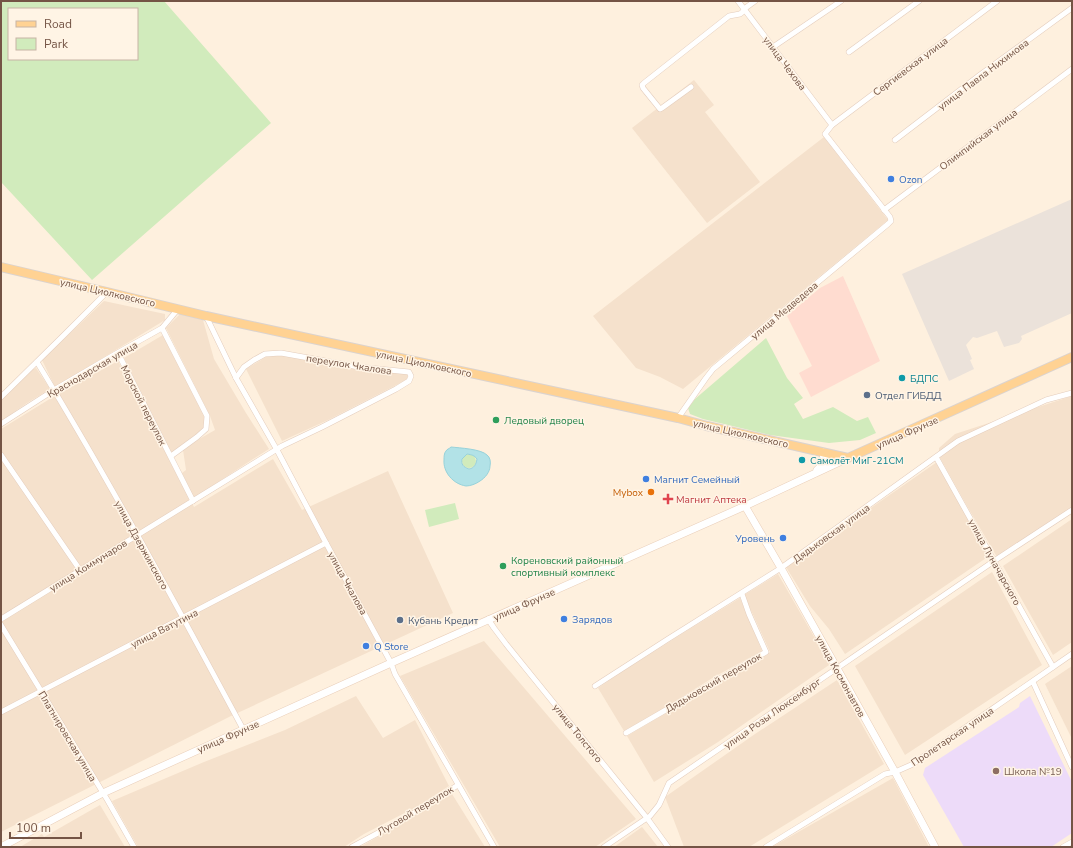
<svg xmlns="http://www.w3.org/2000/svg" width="1073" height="848" viewBox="0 0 1073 848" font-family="'Nunito Sans',sans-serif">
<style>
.residential{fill:#f5e1cc}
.commercial{fill:#ffdcd0}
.industrial{fill:#ebe2da}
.education{fill:#eddbf9}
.green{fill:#d1ebbc;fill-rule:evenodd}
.water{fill:#b2e2e7;stroke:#97d2da;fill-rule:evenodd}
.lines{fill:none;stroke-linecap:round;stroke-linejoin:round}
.street-casing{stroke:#e4cdbd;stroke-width:6}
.secondary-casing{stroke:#e9ceb9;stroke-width:8}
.primary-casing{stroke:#dbd3cf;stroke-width:10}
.street{stroke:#fff;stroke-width:5}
.secondary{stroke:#fff;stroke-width:7}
.primary{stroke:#ffd293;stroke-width:8}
.shop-dot{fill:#3f7fe0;stroke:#fff4e5;stroke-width:1.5}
.culture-dot{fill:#0f9aa8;stroke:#fff4e5;stroke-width:1.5}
.service-dot{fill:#5c6f8a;stroke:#fff4e5;stroke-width:1.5}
.leisure-dot{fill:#2e9e5b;stroke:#fff4e5;stroke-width:1.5}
.food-dot{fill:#e8710a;stroke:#fff4e5;stroke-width:1.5}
.health-dot{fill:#e0444e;stroke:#fff4e5;stroke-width:1.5}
.education-dot{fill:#8d6e63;stroke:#fff4e5;stroke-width:1.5}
.labels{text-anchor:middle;stroke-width:3;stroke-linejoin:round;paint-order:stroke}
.street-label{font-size:10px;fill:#745445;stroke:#fff4e5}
.shop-label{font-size:10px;fill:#366cbe;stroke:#fff4e5;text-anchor:start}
.culture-label{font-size:10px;fill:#0d838f;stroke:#fff4e5;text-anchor:start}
.service-label{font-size:10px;fill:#4e5e75;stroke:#fff4e5;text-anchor:start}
.leisure-label{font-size:10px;fill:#27864d;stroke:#fff4e5;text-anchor:start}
.food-label{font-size:10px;fill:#c56008;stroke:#fff4e5;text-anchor:end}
.health-label{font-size:10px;fill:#be3a42;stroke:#fff4e5;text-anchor:start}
.education-label{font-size:10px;fill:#785e54;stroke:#fff4e5;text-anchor:start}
</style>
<rect width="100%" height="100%" fill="#fef0de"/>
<g class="residential">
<path d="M694 80 714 105 705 112 760 182 707 223 632 128Z"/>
<path d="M824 137 888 220 683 389 660 377 636 368 593 316Z"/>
<path d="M104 301 165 314V320L55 387 42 360Z"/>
<path d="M180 314 203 320 214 359 246 413 269 449 253 459 194 498 182 473 186 470 183 450 194 442 215 430 210 416 166 328Z"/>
<path d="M163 335 190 387 205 418 203 429 171 453 124 358Z"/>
<path d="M280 355 407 373 408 379 328 420 282 441 246 369 266 357Z"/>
<path d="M118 361 194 507 273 459 302 510 388 471 453 613 231 716 1 832V429L61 392Z"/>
<path d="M36 368 50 389 27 403 1 421V399L31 370Z"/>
<path d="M1072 396V509L997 557 967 506 939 456V448L955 434Z"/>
<path d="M937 462 989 556 845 654 829 629 810 606 786 567Z"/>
<path d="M1072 519V642L1053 655 1003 566Z"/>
<path d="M992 572 1042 665 905 755 855 666Z"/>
<path d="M778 574 820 647 829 665 718 742 654 782 627 736 770 652 744 595Z"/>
<path d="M740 598 762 651 714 677 666 707 624 731 598 688 620 673 688 630Z"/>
<path d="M484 641 636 819 595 847H500L400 676Z"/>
<path d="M1072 666V739L1045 684Z"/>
<path d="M837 680 884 764 749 847H684L665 797 755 734Z"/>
<path d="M356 696 383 738 415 720 449 786 420 805 364 834 344 847H138L112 801 204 762 285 730Z"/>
<path d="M893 778 929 847H772Z"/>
<path d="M452 794 485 847H360L430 807Z"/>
<path d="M100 805 125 847H20L42 834 44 837Z"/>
<path d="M642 827 658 847H614Z"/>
</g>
<path class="commercial" d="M843 276 880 361 811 397 799 373 812 366 787 316 820 288Z"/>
<path class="industrial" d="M1072 199V313L1021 336 1022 339 1019 343 1004 347 997 331 977 338 973 337 966 345 972 359 970 360 974 369 949 381 902 274Z"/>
<path class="education" d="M1030 696 1072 782V833L1051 847H964L923 775 925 768 1019 707 1020 703Z"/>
<g class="green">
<path d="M1 1H164L271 123 92 280 1 182ZM9 9H137V59H9Z"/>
<path d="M766 338 787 378 803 398 794 404 803 419 833 407 857 421 868 417 876 433 860 440 829 443 770 435 703 419 690 414 688 408 695 399Z"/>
<circle cx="469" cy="461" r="7"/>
<path d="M455 503 459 519 429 527 425 510Z"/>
</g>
<path class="water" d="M451 447C460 448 481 449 487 455 490 457 491 462 490 466 490 472 485 478 480 481 476 484 470 486 466 486 453 484 443 472 444 460 444 457 444 453 446 451 447 449 449 449 451 447ZM467 454C472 455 474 455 477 459 476 465 474 468 469 469 463 467 461 464 462 459Z"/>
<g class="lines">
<defs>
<g id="street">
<path d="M738 1 832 125"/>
<path d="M744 9 755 1"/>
<path d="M773 47 841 1"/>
<path d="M849 52 919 1"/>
<path d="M691 87 662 108 660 109 643 88 642 85 644 83 729 16 740 14 745 10"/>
<path d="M895 140 980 75 1072 8"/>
<path d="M884 210 1072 69"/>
<path d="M206 316 236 378 277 450 326 543 391 663 395 674 494 847"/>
<path d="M162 328 207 416 206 429 197 437 171 456"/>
<path d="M118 353 193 501"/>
<path d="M37 362C110 482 177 606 243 729"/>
<path d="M1 397 62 337 107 292"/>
<path d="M678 418 706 378 713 369 888 224 891 221 890 217 825 134 832 125 997 1"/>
<path d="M1 424 54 390 112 356 162 328 178 309"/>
<path d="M1 455 80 570"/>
<path d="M936 457 1053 667"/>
<path d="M1 619 282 446 322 427 396 389 409 381 411 376 409 372 359 367 281 353 265 354 254 360 244 367 236 378"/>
<path d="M488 619 494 628 506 644 647 818 668 847"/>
<path d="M1 625 108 801 134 847"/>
<path d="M1033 682 1072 767"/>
<path d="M595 686 668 639 781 568 958 441 1046 400 1072 393"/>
<path d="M1 712 326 543"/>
<path d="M626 733 766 652 749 614 742 594"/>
<path d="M352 847 404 819 458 785"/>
<path d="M604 847 650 816 659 805 669 783 994 561 1072 510"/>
<path d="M766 847 885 774 895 772 911 765 1072 654"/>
<path d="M1063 847 1072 842"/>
</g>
<g id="secondary">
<path d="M817 470C823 465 825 461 823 452"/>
<path d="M745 506 781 568 895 772 935 847"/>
<path d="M1 847 103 793 391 663 745 506 848 458"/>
</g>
<path id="primary" d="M1 267 107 292 206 316 678 418 707 426 848 458 919 426 1072 357"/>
</defs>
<use href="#street" class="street-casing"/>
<use href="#secondary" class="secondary-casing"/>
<use href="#primary" class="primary-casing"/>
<use href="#street" class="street"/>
<use href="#secondary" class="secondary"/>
<use href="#primary" class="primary"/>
</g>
<g class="shop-dot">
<circle cx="891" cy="179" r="4"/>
<circle cx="646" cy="479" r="4"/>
<circle cx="783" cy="538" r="4"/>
<circle cx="564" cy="619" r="4"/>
<circle cx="366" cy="646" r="4"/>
</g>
<g class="culture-dot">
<circle cx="902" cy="378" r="4"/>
<circle cx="802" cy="460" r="4"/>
</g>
<g class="service-dot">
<circle cx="867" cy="395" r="4"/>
<circle cx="400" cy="620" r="4"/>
</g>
<g class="leisure-dot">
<circle cx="496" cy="420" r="4"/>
<circle cx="503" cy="566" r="4"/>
</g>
<circle class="food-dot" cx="651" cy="492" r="4"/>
<path class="health-dot" d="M666 493h4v4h4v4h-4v4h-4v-4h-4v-4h4z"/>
<circle class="education-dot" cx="996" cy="771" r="4"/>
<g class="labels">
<g class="street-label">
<text transform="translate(785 63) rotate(53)" y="4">улица Чехова</text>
<text transform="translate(910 66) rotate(-37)" y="4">Сергиевская улица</text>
<text transform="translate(983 74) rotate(-37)" y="4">улица Павла Нихимова</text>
<text transform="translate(978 139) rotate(-37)" y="4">Олимпийская улица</text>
<text transform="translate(108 292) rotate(13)" y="4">улица Циолковского</text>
<text transform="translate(784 310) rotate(-40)" y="4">улица Медведева</text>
<text transform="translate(424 363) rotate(12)" y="4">улица Циолковского</text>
<text transform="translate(349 364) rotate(9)" y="4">переулок Чкалова</text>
<text transform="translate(92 369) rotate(-30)" y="4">Краснодарская улица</text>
<text transform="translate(144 405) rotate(63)" y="4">Морской переулок</text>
<text transform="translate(907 432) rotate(-24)" y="4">улица Фрунзе</text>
<text transform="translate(741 433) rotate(13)" y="4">улица Циолковского</text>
<text transform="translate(831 533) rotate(-36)" y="4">Дядьковская улица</text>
<text transform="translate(142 545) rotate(61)" y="4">улица Дзержинского</text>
<text transform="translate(995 562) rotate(61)" y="4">улица Луначарского</text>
<text transform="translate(88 565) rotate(-32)" y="4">улица Коммунаров</text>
<text transform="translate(348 583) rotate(61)" y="4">улица Чкалова</text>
<text transform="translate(524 604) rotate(-24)" y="4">улица Фрунзе</text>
<text transform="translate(164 628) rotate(-27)" y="4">улица Ватутина</text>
<text transform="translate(841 676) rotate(61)" y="4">улица Космонавтов</text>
<text transform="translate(713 682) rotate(-30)" y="4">Дядьковский переулок</text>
<text transform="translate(772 713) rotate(-35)" y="4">улица Розы Люксембург</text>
<text transform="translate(578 733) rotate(51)" y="4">улица Толстого</text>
<text transform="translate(68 736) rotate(59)" y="4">Платнировская улица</text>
<text transform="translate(228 736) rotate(-24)" y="4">улица Фрунзе</text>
<text transform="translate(952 736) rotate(-34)" y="4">Пролетарская улица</text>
<text transform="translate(415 810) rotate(-31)" y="4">Луговой переулок</text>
</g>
<g class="shop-label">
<text x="899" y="183">Ozon</text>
<text x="654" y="483">Магнит Семейный</text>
<text x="775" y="542" text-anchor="end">Уровень</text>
<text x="572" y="623">Зарядов</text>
<text x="374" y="650">Q Store</text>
</g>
<g class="culture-label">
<text x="910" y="382">БДПС</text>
<text x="810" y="464">Самолёт МиГ-21СМ</text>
</g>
<g class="service-label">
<text x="875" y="399">Отдел ГИБДД</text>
<text x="408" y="624">Кубань Кредит</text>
</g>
<g class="leisure-label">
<text x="504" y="424">Ледовый дворец</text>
<text x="511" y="564">Кореновский районный<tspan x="511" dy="12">спортивный комплекс</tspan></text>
</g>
<g class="food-label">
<text x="643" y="496">Mybox</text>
</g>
<g class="health-label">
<text x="676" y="503">Магнит Аптека</text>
</g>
<g class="education-label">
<text x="1004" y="775">Школа №19</text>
</g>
</g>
<rect width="1073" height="848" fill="none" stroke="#745445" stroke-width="4"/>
<rect x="8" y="8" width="130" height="52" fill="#fff4e5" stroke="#c7b4a5"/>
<rect x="16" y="21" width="20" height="6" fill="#ffd293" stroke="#c7b4a5"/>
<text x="44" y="28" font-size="12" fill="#745445">Road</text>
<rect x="16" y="38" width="20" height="12" fill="#d1ebbc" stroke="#c7b4a5"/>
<text x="44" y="48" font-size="12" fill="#745445">Park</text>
<path d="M10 832v6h71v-6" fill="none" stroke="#745445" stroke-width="2"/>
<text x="16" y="832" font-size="12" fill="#745445" stroke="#fff4e5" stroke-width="3" paint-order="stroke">100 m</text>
</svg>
